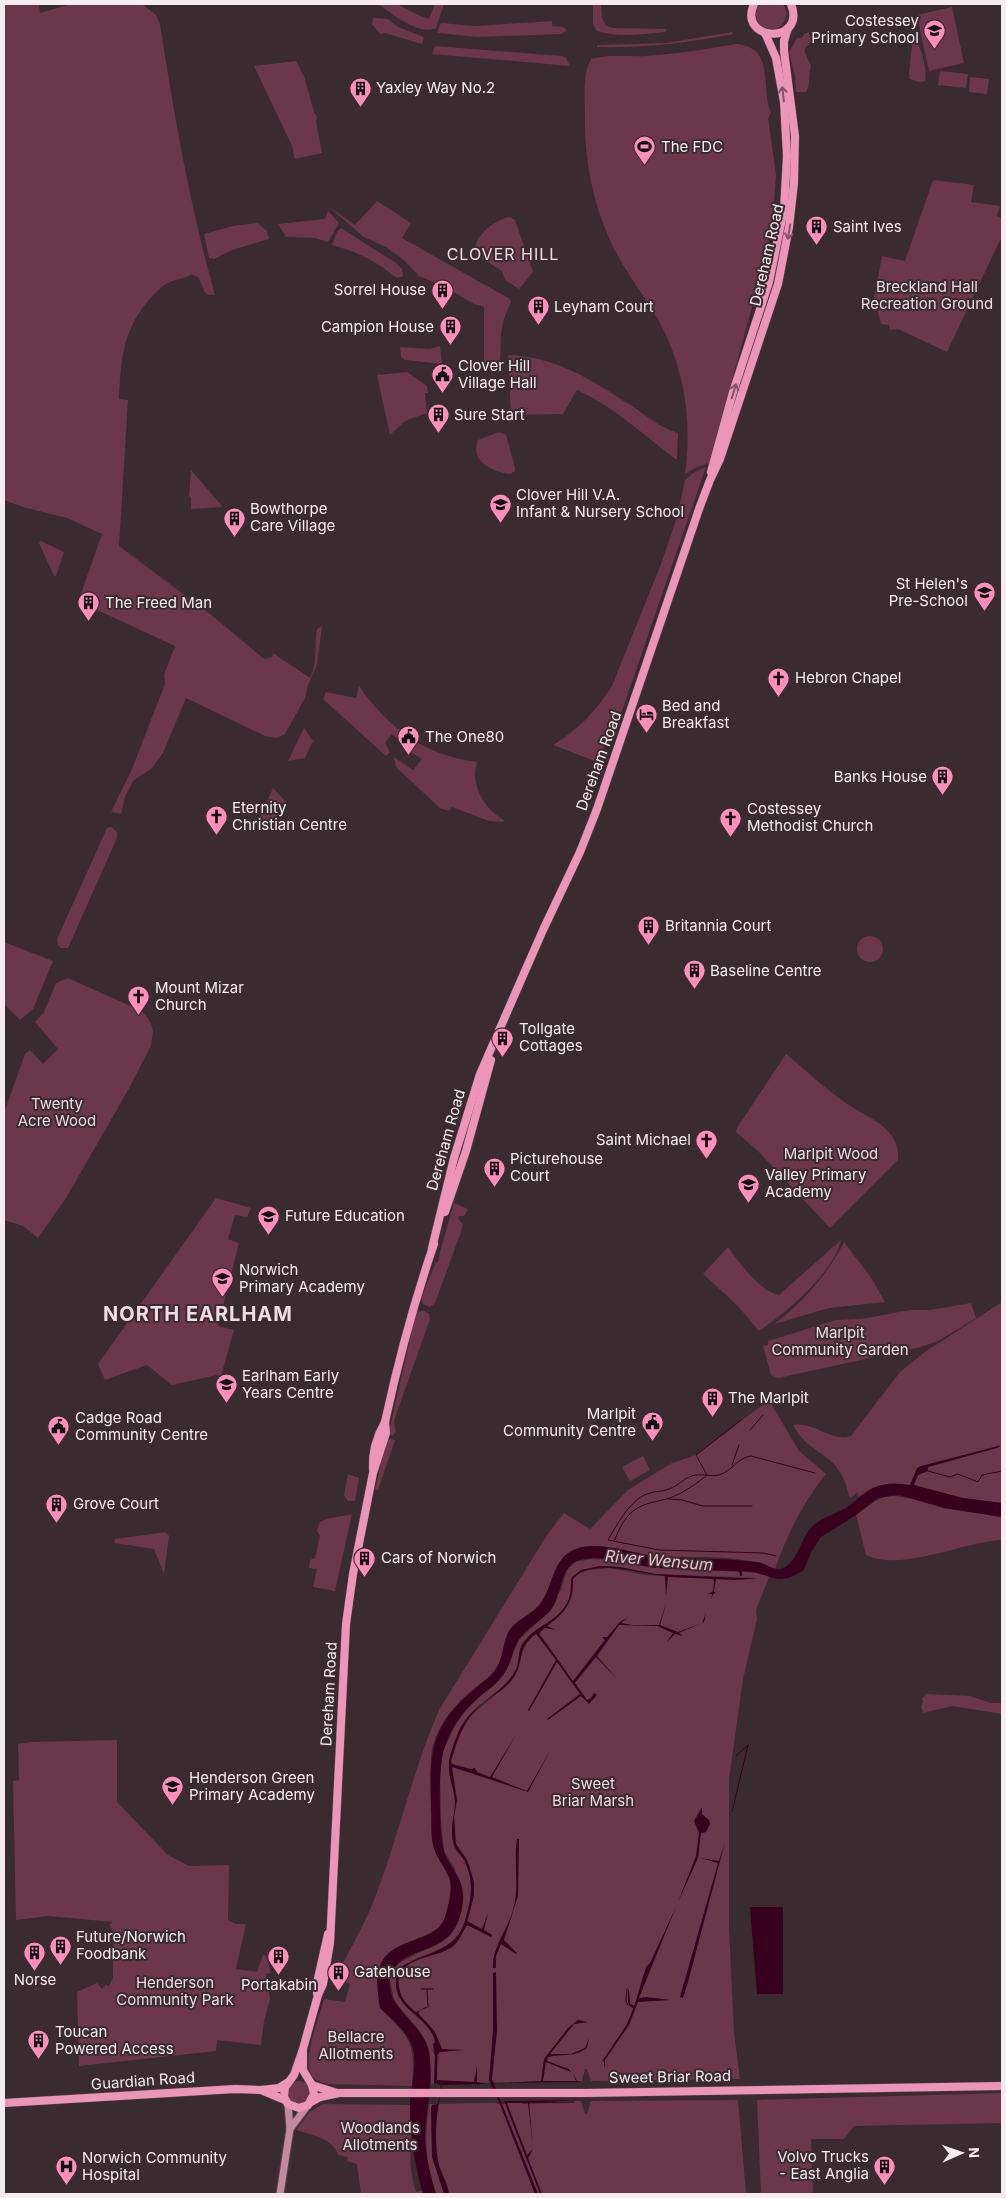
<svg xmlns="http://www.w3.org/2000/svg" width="1006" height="2198" viewBox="0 0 1006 2198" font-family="Inter,sans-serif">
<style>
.green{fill:#6c374b}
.water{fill:#38001c}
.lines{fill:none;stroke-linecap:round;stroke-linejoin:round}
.stream{stroke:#38001c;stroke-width:1}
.primary-casing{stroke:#53474c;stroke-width:9}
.highway-casing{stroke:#53474c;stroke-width:9}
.primary{stroke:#c4899f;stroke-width:7}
.highway{stroke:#ec95b6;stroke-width:8}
.oneway{stroke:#815566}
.labels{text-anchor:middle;stroke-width:4;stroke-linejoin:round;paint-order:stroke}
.poi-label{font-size:15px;fill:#f6ecef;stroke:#392b30;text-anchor:start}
.street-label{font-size:15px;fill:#f6ecef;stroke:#392b30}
.park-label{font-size:15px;fill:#f2dae1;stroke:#392b30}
.neighbourhood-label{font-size:16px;letter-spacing:1px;fill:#f0dce2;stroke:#392b30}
.water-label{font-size:16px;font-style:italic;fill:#f1c1d1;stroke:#392b30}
.district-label{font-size:20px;font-weight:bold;letter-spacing:1px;fill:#f0dce2;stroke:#392b30}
</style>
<rect width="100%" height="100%" fill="#392b30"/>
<g class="green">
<path d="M4 4H39L40 13 71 4H142L156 15 160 24C174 115 190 206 215 295H208L204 291 199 278 192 274C182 280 179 278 170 282 162 285 153 295 147 302 122 333 121 361 119 399L128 400 119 546 215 618 264 659 272 657 273 653 310 678C318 665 314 644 317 629L322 626 317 665 308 685 305 698 285 734 277 738 265 736 186 698 163 753 152 768 133 781 125 797 121 814 111 812 132 769 165 684 164 675 175 646 82 603 79 599 102 534 67 518 23 507 4 500Z"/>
<path d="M379 4H397L418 15 429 19 435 4H444L436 28C420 36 391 14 379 4Z"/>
<path d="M593 4H601L602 18 606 26 613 28 667 29 665 32C643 34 618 38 597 31L593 24Z"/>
<path d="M759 4H783C790 14 786 24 776 29L764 28C755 21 754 14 759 4Z"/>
<path d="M952 7 964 63 929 71 917 15Z"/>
<path d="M373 18 388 19 398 27 424 37 422 44 385 33 380 34 372 24Z"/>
<path d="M552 21V26L563 27 567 30 562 34 477 37 437 33 441 23 475 26Z"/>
<path d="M732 32 733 34C688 43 644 48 597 47V45L666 43Z"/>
<path d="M809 32 811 42 805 48V53L811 66C808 75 811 85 806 92H796L795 76 789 52 797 38H802L804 34Z"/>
<path d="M913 36C920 41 928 73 925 81L919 82 910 79 909 74Z"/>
<path d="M736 44C776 47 760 88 771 113L768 118 776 175 772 228 756 293 709 463 695 468 685 474C691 431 687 388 671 347 659 314 636 288 619 258 595 214 584 165 585 115 585 97 582 76 591 59 608 54 628 57 646 56 676 54 706 49 736 44Z"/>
<path d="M435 46 562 56 566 58 570 66 432 54Z"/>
<path d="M296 61 304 76 314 112 317 117 316 122 322 153 295 159 292 146 254 66Z"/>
<path d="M940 71 968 74 966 88 938 85Z"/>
<path d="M970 77 989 79 987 94 969 92Z"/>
<path d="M933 180 974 185 971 202 1000 206 997 216 1002 219V236L947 352 898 329 890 330 889 325 881 324 874 298 882 256 905 261Z"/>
<path d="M377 201 411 223 402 238 510 299 511 302C506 312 502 323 501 334 500 345 502 361 497 370H484V307L474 304 449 289 419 276 405 261 386 247 364 237 328 206 355 225Z"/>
<path d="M328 211 339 223 328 242 315 238 286 237 278 224 325 219Z"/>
<path d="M510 217 515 220 533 272 519 289 505 280 502 271 475 254C472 237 495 219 510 217Z"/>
<path d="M257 223 267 231 269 239 232 250 214 259 209 258 204 234 233 226Z"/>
<path d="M341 228 396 263 402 269 403 276 398 278 395 277C375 260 357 252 332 245L337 232Z"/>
<path d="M440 346 442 364 405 360 401 357 400 347 430 349Z"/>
<path d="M508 355C558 357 591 380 632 406 647 416 660 428 678 433L677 460C644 436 615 407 577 390L563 414 511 415Z"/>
<path d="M407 372 427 386 428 393H425L427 413 405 421 390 435 377 375Z"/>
<path d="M499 432 506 435 515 468V471L510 474C492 472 469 461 478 440Z"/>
<path d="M706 467 612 740 604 746 597 762 553 745C578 730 597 710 612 686L661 564 677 517 685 480 693 473Z"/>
<path d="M191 470 222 506V507L191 509V497L189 496Z"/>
<path d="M41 541 64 552 56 576H54L39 543Z"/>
<path d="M359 686C388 728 426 756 477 762 470 785 484 809 504 820L503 822 489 821 452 807 449 811 440 808 396 767 394 757 413 770 422 759 404 748V744L392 734 385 743 390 752 386 756 323 699 326 692 356 698Z"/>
<path d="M304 728 313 741 305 758 288 761Z"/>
<path d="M273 788 286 802 278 820 258 822Z"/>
<path d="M111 827 117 832V838L68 948H61L58 945 57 939 107 828Z"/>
<circle cx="870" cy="949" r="13"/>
<path d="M4 942 53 961 33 1009 20 1020 4 1004Z"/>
<path d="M68 978 137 1009 144 1013 151 1023 153 1031 151 1046 127 1092 66 1198 38 1238 23 1226 4 1220V1113L25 1054 30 1050 43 1064 58 1049 35 1022 44 1012 56 983Z"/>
<path d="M786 1054C805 1069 823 1087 843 1101 865 1117 901 1127 898 1160L830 1228 758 1151 736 1132 737 1128Z"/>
<path d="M216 1198 251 1208 247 1217 235 1215 228 1239 239 1243 218 1326 234 1330 221 1376 217 1375 172 1385 147 1365 105 1380 98 1364Z"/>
<path d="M454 1203 468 1209 464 1216H459L458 1219 463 1224 462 1229 435 1303 430 1307 423 1304 421 1298 436 1262H438L440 1252Z"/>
<path d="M841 1240C835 1271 785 1314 759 1331L737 1305 703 1274 728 1247C740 1263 758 1290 779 1295Z"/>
<path d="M844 1242 870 1276 885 1302 829 1308 774 1324C801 1305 830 1271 844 1242Z"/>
<path d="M1002 1302V1503C984 1501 966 1499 948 1495 914 1488 892 1473 859 1497L857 1492 851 1498 849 1496C840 1450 810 1458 793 1425 814 1421 832 1443 851 1436L900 1372 925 1352Z"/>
<path d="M971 1303 976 1318 938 1341 921 1347 778 1378 771 1375 763 1346 768 1345V1341L836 1320 862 1319 909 1310H930Z"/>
<path d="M423 1310 429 1314 430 1319 397 1412 394 1422 396 1432 392 1436 389 1432 415 1317 416 1313Z"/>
<path d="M769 1400 799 1451 826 1474C803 1502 787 1535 775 1569 737 1552 692 1559 651 1556 627 1554 599 1540 576 1549 551 1559 556 1585 542 1602 532 1613 517 1620 508 1632 505 1644 503 1658 496 1668 491 1677 479 1684 471 1691 452 1707 433 1731 431 1757 430 1775 432 1793 431 1810 431 1822 431 1833 433 1844 435 1858 445 1866 449 1878 454 1890 448 1911 443 1922 440 1930 433 1933 426 1935 383 1952 373 1960 380 2008 411 2039 415 2041 412 2086L327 2084C322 2082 317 2081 313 2077 300 2061 320 2017 324 1999L345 2002 350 1984 335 1977C350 1950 365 1924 376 1895 399 1834 413 1770 439 1710L547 1535 564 1513 590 1529 628 1490 672 1463 696 1455Z"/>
<path d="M390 1439 395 1440 378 1490H375L386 1442Z"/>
<path d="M643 1456 650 1470 630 1481 622 1467Z"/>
<path d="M348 1474 359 1478 355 1501H348L344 1495Z"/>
<path d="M890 1495 919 1500 944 1508 1002 1517V1540C963 1542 902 1572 866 1555L856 1515C867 1506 876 1499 890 1495Z"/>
<path d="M352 1514 335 1591 313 1587 317 1569 309 1568 310 1560 315 1558 320 1536 317 1531 320 1522C330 1517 341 1517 352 1514Z"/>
<path d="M166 1532 169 1536 164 1574 154 1549 114 1543 115 1539Z"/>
<path d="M591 1559 610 1560 659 1568 762 1573 769 1577 756 1610 757 1619 743 1679 729 1779V1929L734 2032 740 2079 591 2081 587 2069H585L582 2081 458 2083 437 2080C437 2067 441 2048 436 2036 428 2014 398 2008 398 1982 399 1957 436 1958 451 1947 459 1942 464 1931 467 1922 474 1901 477 1881 467 1860 464 1854 458 1850 456 1844 450 1826 457 1807 455 1788 454 1779 450 1771 451 1762 451 1754 456 1741 460 1733 473 1704 505 1696 517 1670 522 1661 519 1649 526 1642 547 1620 576 1617 573 1579L581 1571 609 1568 646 1575 678 1577 738 1580 757 1578 655 1574 610 1566 581 1570 571 1579C573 1616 548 1618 526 1639 517 1648 521 1664 513 1674 498 1697 472 1704 459 1731 456 1737 449 1756 449 1763 448 1776 454 1788 455 1801 455 1816 449 1830 454 1846 456 1852 462 1856 465 1861 475 1883 471 1901 464 1923 451 1963 395 1949 396 1984 396 2010 427 2016 435 2038 436 2043 433 2044 433 2049 433 2051 434 2054 435 2056 435 2065 434 2074 434 2083L431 2085 428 2050 419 2030 394 2001 390 1980 392 1972 399 1963 449 1937 459 1917 455 1869 444 1851 441 1821 440 1776 443 1751 457 1722 466 1710 505 1673 518 1641 539 1621 561 1590 567 1570 575 1562Z"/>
<path d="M927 1694 970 1696 991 1703H1002V1714L952 1706 923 1713 921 1707 923 1702 922 1698Z"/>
<path d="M117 1740V1802L168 1855 189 1866 229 1865 228 1920 235 1924H246L236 1969 257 1972 263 1955 266 1956 271 1973 266 1974 270 1999 264 2021 261 2045 217 2040 216 2051 79 2066 77 1992 97 1983 102 1989 106 1985 109 1986 113 1978V1931L109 1925 113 1922 48 1916 16 1920 13 1781 19 1780 18 1744 31 1742Z"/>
<circle cx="299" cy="2093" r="12"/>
<path d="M1002 2093V2123L854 2126 844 2139H811L813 2194H761L757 2100Z"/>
<path d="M738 2100 746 2194H361L357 2164 347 2161 348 2157 339 2155C330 2137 314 2136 296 2130L310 2112 323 2104 410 2105C413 2135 406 2163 416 2192L433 2187C425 2157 425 2135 429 2104L581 2101 585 2114H587L591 2101Z"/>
</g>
<g class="water">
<path d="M1002 1445 997 1448 928 1467V1471L918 1475 914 1485 963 1498 1002 1503V1517L944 1508 899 1495 878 1498 856 1515 821 1537 811 1552 804 1570C775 1589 772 1572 742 1571V1576H740L739 1571C712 1570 684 1570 657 1568 632 1566 602 1552 577 1561 559 1568 562 1598 550 1611 541 1621 527 1628 520 1638 512 1650 512 1664 503 1675 497 1684 488 1690 480 1696 460 1713 443 1739 441 1766 439 1786 439 1832 444 1851 450 1870 465 1877 463 1901 457 1962 406 1940 392 1973 379 2004 424 2024 429 2051 434 2081 426 2108 425 2137 425 2156 431 2176 436 2194H423C415 2165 409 2134 410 2103 411 2085 418 2063 412 2046 406 2030 391 2019 380 2008 378 1994 375 1979 380 1966 391 1935 439 1945 446 1914 449 1903 453 1887 449 1877 443 1863 434 1856 432 1839 431 1828 432 1818 431 1807 430 1771 428 1739 453 1710 465 1695 481 1686 494 1672 503 1661 502 1645 508 1633 514 1621 527 1617 536 1609 554 1591 550 1558 576 1549 602 1540 633 1554 659 1557 692 1559 724 1558 757 1562 766 1563 774 1572 783 1568 797 1562 800 1542 809 1530 818 1519 828 1517 840 1511 849 1507 855 1501 862 1495 877 1483 893 1482 910 1485L917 1468 921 1466Z"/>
<path d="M600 1566 620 1567 655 1574 734 1578H757L738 1580 716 1579 714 1591 716 1593 713 1594 711 1599 712 1594H708L713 1591 714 1581 713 1579 668 1577 666 1597 665 1576C638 1574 593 1557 573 1579 574 1601 564 1614 547 1626L556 1630 545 1628 539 1633 573 1681 605 1640 602 1637H607L620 1622 628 1617 621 1623 633 1625H659L667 1601 660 1625 678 1632 702 1623 706 1613 704 1622 679 1633 683 1636 675 1634 666 1643 673 1633 657 1626 619 1625 597 1656 617 1679 596 1657 575 1683 587 1700 591 1698 594 1693 597 1695 589 1704 581 1696 548 1720 547 1719 580 1694 557 1662 529 1711 528 1710 556 1660 536 1634C516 1648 525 1661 514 1677 506 1689 495 1694 484 1702 465 1717 457 1740 451 1762L452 1764 470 1769 475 1768 477 1772 490 1777 517 1733 492 1777 527 1791 551 1749 528 1792 452 1767 457 1800 454 1817 456 1844 467 1860 474 1882V1896L467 1921 482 1929 488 1913 484 1930 492 1935 491 1937 467 1925C462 1932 460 1941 452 1947 435 1959 393 1957 399 1987 401 1999 407 2005 416 2012L431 2006 423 2008 418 2013 435 2032 442 2049 464 2050 440 2052 437 2055V2080L474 2082 477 2066V2082L487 2084 442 2085C437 2112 433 2137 439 2165 442 2175 448 2184 449 2194H444L432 2157 431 2108 432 2105 438 2104 441 2085 434 2083 435 2054 433 2044 435 2042C430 2017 397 2011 396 1984 396 1980 396 1973 398 1970 401 1966 407 1964 411 1962 432 1951 455 1949 464 1924 471 1902 475 1883 465 1862 462 1855 455 1850 453 1842 450 1826 455 1816 455 1801 454 1789 448 1776 449 1764 449 1757 456 1738 459 1731 468 1711 485 1702 500 1689 506 1684 514 1675 517 1668 519 1660 518 1650 523 1643 536 1624 559 1623 569 1599 572 1592 570 1584 572 1577L581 1570Z"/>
<path d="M702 1807V1814L709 1820 710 1824 706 1832 701 1833 698 1858 678 1902 696 1856 699 1833 694 1821Z"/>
<path d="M517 1839H519L518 1896 504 1940 517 1953 516 1954 501 1944 496 1956V1968H493C491 1949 508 1929 513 1910 520 1886 513 1862 517 1839Z"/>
<path d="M725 1842 688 1982 683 1998 680 1997 718 1863 700 1858 719 1861Z"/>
<path d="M676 1907 639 1998 646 1997 670 2000 638 2002 629 2025 605 2060V2068L603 2060 627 2024 633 2009 628 2003V1991L629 1989 630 2003 634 2007 646 1967 650 1963Z"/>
<path d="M750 1907H783V1994H757Z"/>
<path d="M496 1972 497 2031 492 2079 538 2194H535L499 2102 489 2080 493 2030V1973Z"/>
<path d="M578 2020 588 2022 574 2024 550 2054H571L585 2048 589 2038 587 2048C576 2057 562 2054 548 2057L547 2061 569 2069 571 2072 546 2062 543 2081H576L573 2073 577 2081 581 2082 496 2083 541 2081 544 2059 568 2028Z"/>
<path d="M578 2100 529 2103 533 2148 528 2103H507L527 2155 533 2149 528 2158 542 2194H540L504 2101Z"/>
</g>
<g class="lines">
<g class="stream">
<path d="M750 1430 763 1415"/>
<path d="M732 1465 739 1445"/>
<path d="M928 1471 950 1477 958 1474 978 1482 982 1475 1002 1471"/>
<path d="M668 1499 682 1500 703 1506H752"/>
<path d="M614 1541C619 1530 624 1518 633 1511 645 1502 657 1502 670 1498 681 1494 698 1483 707 1475L696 1455 741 1420"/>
<path d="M776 1556 763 1553 659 1550 608 1540C616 1526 631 1499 647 1494 654 1491 662 1492 669 1489 679 1486 685 1476 696 1475 703 1474 712 1477 719 1475 732 1471 737 1458 751 1456L815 1473"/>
<path d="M732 1812 748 1745 736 1756"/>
<path d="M421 1989H433"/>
<path d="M427 1989 428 2007"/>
<path d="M627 1989 626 2001 628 2005 634 2006"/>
<path d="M497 2103H506"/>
<path d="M523 2103 574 2102"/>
</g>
<defs>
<g id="primary">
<path d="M290 2129 308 2105"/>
<path d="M280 2194 290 2129 288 2104"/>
</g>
<g id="highway">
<path d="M754 4C737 42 807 45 791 4"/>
<path d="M711 472 733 392 769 282 784 209 787 156 784 102 776 58 765 33"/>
<path d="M445 1212 466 1151 491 1060"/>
<path d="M432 1248 454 1158 480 1074 543 930 580 852 597 809 699 509 710 480 720 459 778 284 789 227 794 183 795 136 784 51V41L788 28"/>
<path d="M373 1469C372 1453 377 1436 385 1422"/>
<path d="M317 1993V1983L328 1934"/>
<path d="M303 2049V2070L312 2085 314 2094 308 2105 299 2108 288 2104 284 2097 285 2087 294 2075 303 2049 318 1995 323 1984 330 1943 346 1624 353 1574 373 1473 386 1433 385 1422C398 1362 414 1302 434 1244"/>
<path d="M312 2085 337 2093"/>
<path d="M261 2090 279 2088 287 2083"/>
<path d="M311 2102 320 2097 339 2093H586L1002 2086"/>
<path d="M4 2103 235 2089 261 2090 285 2100"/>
</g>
</defs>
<use href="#primary" class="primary-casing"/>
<use href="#highway" class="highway-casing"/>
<use href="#primary" class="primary"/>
<use href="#highway" class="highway"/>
</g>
<defs><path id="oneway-shaft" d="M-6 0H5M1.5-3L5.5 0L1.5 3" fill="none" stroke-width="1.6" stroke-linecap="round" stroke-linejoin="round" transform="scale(1.25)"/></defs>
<g class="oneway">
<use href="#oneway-shaft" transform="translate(783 94) rotate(-97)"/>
<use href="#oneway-shaft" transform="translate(789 232) rotate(99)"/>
<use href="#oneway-shaft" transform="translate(734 391) rotate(-73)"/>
</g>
<defs>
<symbol id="school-pin" viewBox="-11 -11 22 30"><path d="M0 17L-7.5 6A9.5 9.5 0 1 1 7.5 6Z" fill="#ff8eba" stroke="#392b30"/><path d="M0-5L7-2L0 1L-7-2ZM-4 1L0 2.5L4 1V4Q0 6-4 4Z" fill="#111"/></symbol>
<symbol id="building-pin" viewBox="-11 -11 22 30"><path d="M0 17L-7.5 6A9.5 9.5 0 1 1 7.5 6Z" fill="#ff8eba" stroke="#392b30"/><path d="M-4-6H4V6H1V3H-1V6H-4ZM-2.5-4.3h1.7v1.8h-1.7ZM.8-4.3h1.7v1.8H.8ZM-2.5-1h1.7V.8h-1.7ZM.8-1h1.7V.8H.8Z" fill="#111"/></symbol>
<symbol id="stadium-pin" viewBox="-11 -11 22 30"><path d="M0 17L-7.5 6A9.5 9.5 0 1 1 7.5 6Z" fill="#ff8eba" stroke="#392b30"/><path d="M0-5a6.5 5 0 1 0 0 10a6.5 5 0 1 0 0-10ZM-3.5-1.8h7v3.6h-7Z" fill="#111"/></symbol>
<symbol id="civic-pin" viewBox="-11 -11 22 30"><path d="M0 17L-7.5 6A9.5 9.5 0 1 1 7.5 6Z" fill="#ff8eba" stroke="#392b30"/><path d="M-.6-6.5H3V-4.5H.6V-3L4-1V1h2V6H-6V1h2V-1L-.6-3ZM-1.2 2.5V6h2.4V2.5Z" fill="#111"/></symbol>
<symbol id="church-pin" viewBox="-11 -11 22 30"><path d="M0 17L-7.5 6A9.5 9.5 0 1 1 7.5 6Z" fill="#ff8eba" stroke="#392b30"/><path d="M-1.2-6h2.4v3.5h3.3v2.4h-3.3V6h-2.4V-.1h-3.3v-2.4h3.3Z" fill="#111"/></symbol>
<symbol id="hotel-pin" viewBox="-11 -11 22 30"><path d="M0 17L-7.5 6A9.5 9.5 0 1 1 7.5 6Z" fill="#ff8eba" stroke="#392b30"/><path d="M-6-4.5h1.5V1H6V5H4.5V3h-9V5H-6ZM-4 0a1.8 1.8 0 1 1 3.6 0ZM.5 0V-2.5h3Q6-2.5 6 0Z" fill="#111"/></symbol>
<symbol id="hospital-pin" viewBox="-11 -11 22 30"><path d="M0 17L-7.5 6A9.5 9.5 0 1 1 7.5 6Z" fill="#ff8eba" stroke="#392b30"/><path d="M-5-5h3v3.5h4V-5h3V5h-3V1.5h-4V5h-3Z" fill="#111"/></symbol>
</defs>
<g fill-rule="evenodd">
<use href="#school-pin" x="922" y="18" width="25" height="34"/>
<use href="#building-pin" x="348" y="76" width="25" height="34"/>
<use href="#stadium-pin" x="632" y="134" width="25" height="34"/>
<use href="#building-pin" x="804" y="214" width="25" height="34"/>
<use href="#building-pin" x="430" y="278" width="25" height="34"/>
<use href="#building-pin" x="526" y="294" width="25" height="34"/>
<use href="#building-pin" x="438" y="314" width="25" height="34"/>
<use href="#civic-pin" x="430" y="362" width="25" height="34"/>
<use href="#building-pin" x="426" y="402" width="25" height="34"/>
<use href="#school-pin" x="488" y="492" width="25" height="34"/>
<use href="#building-pin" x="222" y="506" width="25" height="34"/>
<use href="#school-pin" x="972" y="580" width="25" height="34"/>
<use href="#building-pin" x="76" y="590" width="25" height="34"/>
<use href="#church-pin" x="766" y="666" width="25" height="34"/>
<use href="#hotel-pin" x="634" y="702" width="25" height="34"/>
<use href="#civic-pin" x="396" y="724" width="25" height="34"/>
<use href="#building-pin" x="930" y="764" width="25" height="34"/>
<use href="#church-pin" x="204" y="804" width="25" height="34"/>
<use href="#church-pin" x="718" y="806" width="25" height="34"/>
<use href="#building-pin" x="636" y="914" width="25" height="34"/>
<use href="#building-pin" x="682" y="958" width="25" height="34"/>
<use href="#church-pin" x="126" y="984" width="25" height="34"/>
<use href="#building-pin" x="490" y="1026" width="25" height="34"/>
<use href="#church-pin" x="694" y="1128" width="25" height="34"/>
<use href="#building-pin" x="482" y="1156" width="25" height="34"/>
<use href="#school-pin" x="736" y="1172" width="25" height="34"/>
<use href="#school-pin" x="256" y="1204" width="25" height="34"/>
<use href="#school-pin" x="210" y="1266" width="25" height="34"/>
<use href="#school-pin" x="214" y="1372" width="25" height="34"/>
<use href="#building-pin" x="700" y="1386" width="25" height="34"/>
<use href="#civic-pin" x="640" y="1410" width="25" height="34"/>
<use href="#civic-pin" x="46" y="1414" width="25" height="34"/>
<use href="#building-pin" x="44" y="1492" width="25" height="34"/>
<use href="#building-pin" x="352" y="1546" width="25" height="34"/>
<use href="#school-pin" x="160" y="1774" width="25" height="34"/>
<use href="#building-pin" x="48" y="1934" width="25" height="34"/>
<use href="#building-pin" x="22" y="1940" width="25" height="34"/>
<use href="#building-pin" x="266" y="1944" width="25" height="34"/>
<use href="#building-pin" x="326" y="1960" width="25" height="34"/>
<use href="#building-pin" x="26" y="2028" width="25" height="34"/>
<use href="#building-pin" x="872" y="2154" width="25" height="34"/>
<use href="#hospital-pin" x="54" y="2154" width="25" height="34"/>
</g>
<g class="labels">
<g class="poi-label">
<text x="919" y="26" text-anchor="end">Costessey<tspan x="919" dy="17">Primary School</tspan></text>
<text x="376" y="93">Yaxley Way No.2</text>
<text x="661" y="152">The FDC</text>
<text x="833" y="232">Saint Ives</text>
<text x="426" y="295" text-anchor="end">Sorrel House</text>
<text x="554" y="312">Leyham Court</text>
<text x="434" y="332" text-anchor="end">Campion House</text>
<text x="458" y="371">Clover Hill<tspan x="458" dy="17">Village Hall</tspan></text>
<text x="454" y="420">Sure Start</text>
<text x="516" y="500">Clover Hill V.A.<tspan x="516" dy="17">Infant &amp; Nursery School</tspan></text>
<text x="250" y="514">Bowthorpe<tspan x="250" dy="17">Care Village</tspan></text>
<text x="968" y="589" text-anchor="end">St Helen's<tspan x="968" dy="17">Pre-School</tspan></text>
<text x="105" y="608">The Freed Man</text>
<text x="795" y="683">Hebron Chapel</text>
<text x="662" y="711">Bed and<tspan x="662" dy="17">Breakfast</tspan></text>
<text x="425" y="742">The One80</text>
<text x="927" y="782" text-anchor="end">Banks House</text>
<text x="232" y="813">Eternity<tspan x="232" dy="17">Christian Centre</tspan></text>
<text x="747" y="814">Costessey<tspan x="747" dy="17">Methodist Church</tspan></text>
<text x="665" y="931">Britannia Court</text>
<text x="710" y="976">Baseline Centre</text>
<text x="155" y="993">Mount Mizar<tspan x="155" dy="17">Church</tspan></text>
<text x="519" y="1034">Tollgate<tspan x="519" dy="17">Cottages</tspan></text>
<text x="691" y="1145" text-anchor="end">Saint Michael</text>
<text x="510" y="1164">Picturehouse<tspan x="510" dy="17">Court</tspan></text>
<text x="765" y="1180">Valley Primary<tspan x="765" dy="17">Academy</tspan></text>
<text x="285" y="1221">Future Education</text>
<text x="239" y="1275">Norwich<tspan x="239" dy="17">Primary Academy</tspan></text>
<text x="242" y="1381">Earlham Early<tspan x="242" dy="17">Years Centre</tspan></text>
<text x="728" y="1403">The Marlpit</text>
<text x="636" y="1419" text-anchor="end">Marlpit<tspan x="636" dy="17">Community Centre</tspan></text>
<text x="75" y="1423">Cadge Road<tspan x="75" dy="17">Community Centre</tspan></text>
<text x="73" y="1509">Grove Court</text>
<text x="381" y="1563">Cars of Norwich</text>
<text x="189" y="1783">Henderson Green<tspan x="189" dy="17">Primary Academy</tspan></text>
<text x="76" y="1942">Future/Norwich<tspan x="76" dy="17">Foodbank</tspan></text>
<text x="354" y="1977">Gatehouse</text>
<text x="35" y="1985" text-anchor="middle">Norse</text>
<text x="279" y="1990" text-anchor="middle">Portakabin</text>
<text x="55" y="2037">Toucan<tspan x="55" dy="17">Powered Access</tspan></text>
<text x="869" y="2162" text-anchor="end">Volvo Trucks<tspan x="869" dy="17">- East Anglia</tspan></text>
<text x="82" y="2163">Norwich Community<tspan x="82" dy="17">Hospital</tspan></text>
</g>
<g class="street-label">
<text transform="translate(767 255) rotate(-77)" y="5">Dereham Road</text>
<text transform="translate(599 761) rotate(-70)" y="5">Dereham Road</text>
<text transform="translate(446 1140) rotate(-74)" y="5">Dereham Road</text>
<text transform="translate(329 1694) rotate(-87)" y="5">Dereham Road</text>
<text transform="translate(670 2077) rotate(-1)" y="5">Sweet Briar Road</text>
<text transform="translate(143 2081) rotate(-4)" y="5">Guardian Road</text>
</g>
<g class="park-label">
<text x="927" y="292">Breckland Hall<tspan x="927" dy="17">Recreation Ground</tspan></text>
<text x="57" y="1109">Twenty<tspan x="57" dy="17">Acre Wood</tspan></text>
<text x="831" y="1159">Marlpit Wood</text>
<text x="840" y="1338">Marlpit<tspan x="840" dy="17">Community Garden</tspan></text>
<text x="593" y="1789">Sweet<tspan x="593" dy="17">Briar Marsh</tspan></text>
<text x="175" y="1988">Henderson<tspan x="175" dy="17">Community Park</tspan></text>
<text x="356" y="2042">Bellacre<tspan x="356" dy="17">Allotments</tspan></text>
<text x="380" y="2133">Woodlands<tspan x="380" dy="17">Allotments</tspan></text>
</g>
<g class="neighbourhood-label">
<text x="503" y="260">CLOVER HILL</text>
</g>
<g class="water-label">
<text transform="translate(659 1560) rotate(5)" y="6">River Wensum</text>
</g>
<g class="district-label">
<text x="198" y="1321">NORTH EARLHAM</text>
</g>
</g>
<rect width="1006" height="2198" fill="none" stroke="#f6ecef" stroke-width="10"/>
<g transform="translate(961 2153) rotate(88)" stroke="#392b30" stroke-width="4" paint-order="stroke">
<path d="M0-4L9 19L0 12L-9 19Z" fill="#f6ecef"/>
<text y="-8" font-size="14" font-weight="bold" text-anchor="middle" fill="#f6ecef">N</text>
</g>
</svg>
